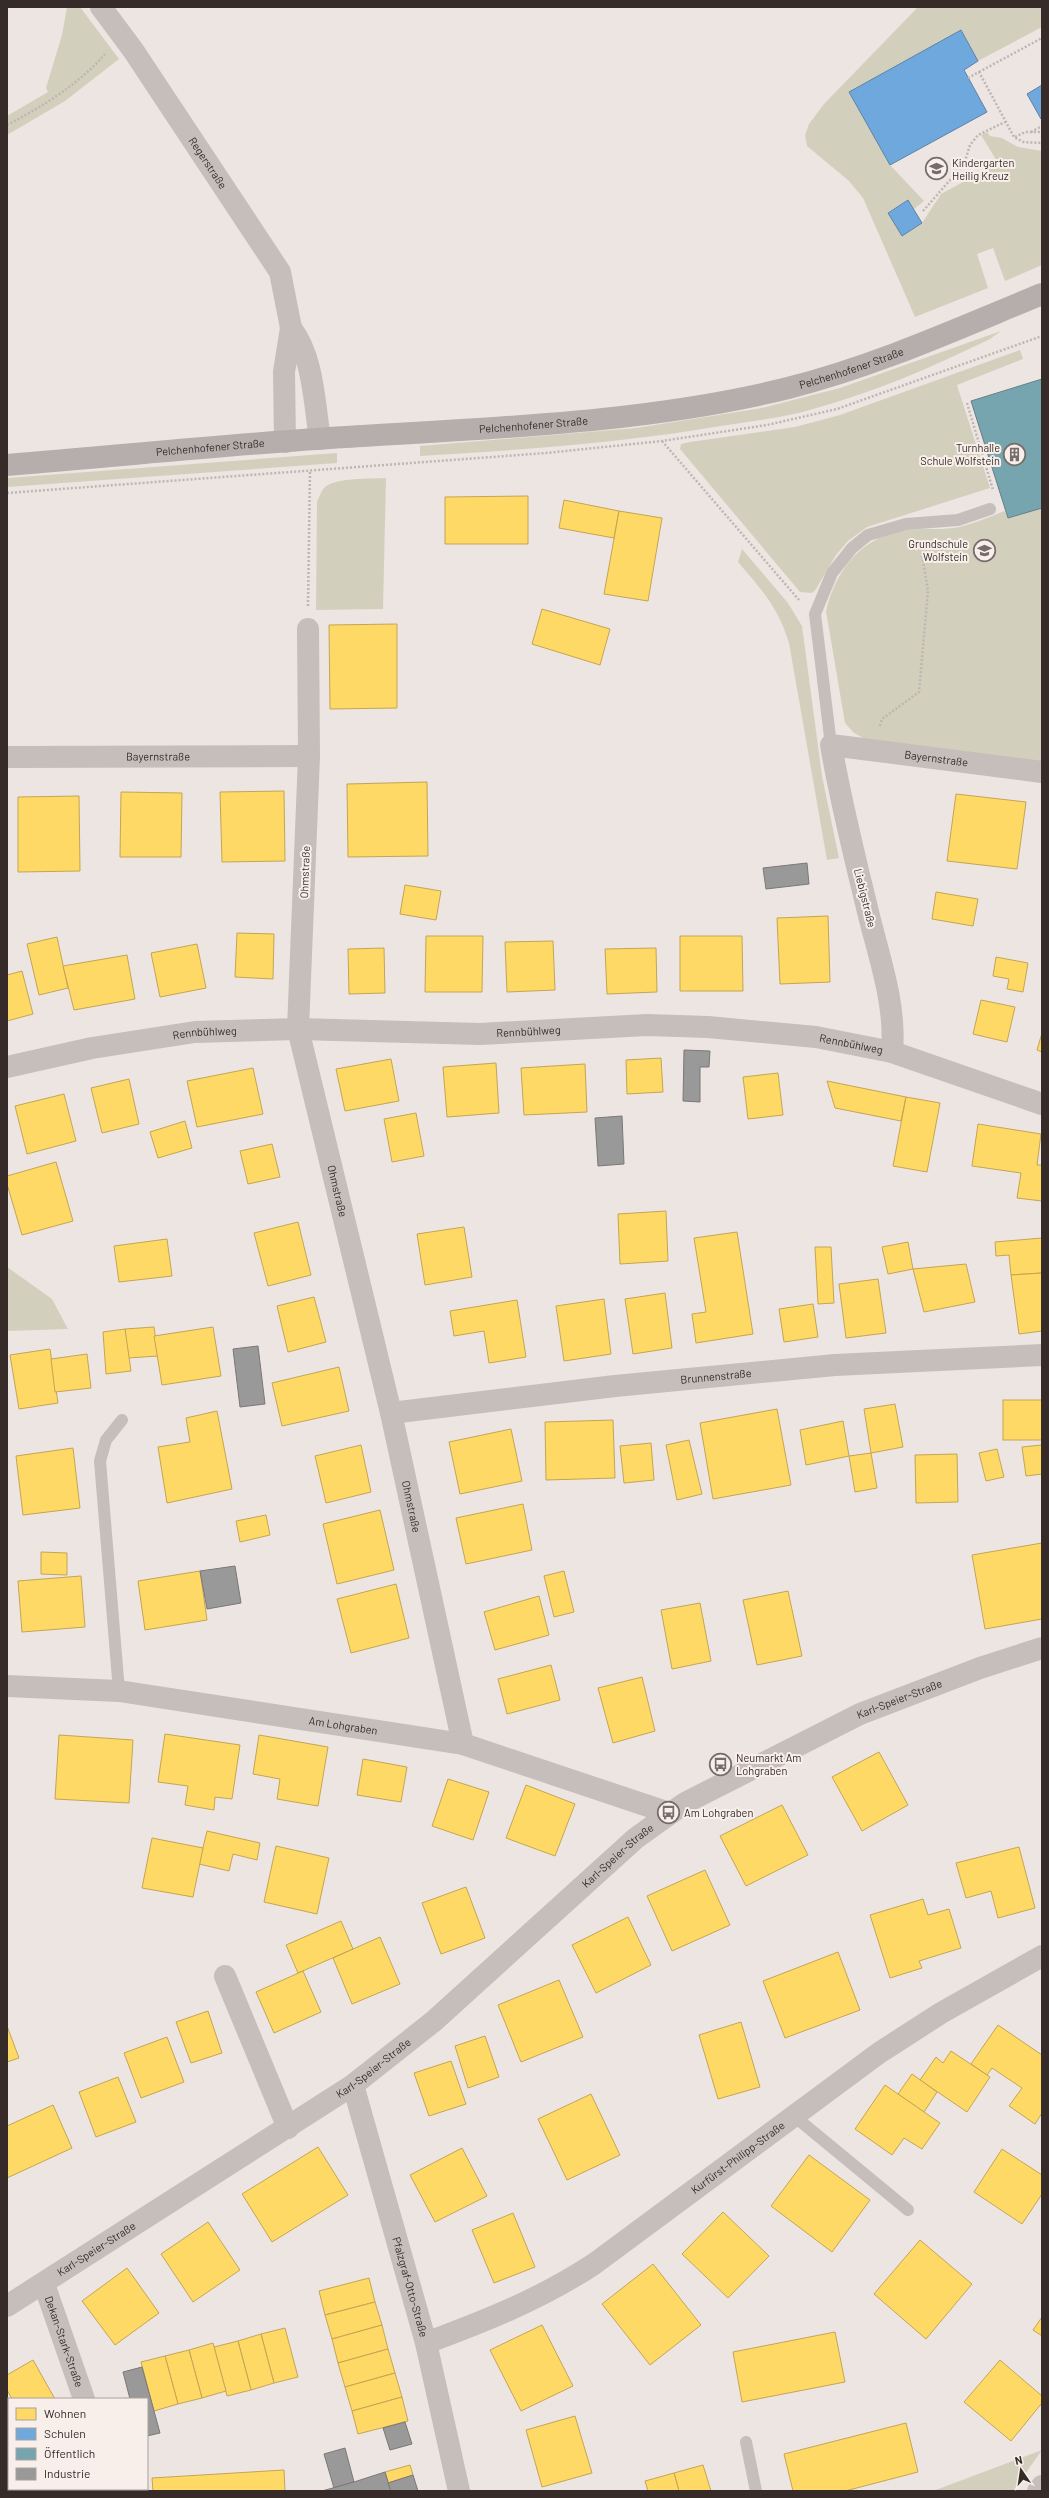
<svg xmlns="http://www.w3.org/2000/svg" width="1049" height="2498" viewBox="0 0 1049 2498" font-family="Barlow,sans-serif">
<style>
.green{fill:#d2d0bd}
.homes{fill:#ffd966;stroke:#c3a554}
.schools{fill:#6fa8dc;stroke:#5e82a6}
.public{fill:#76a5af;stroke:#638087}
.industry{fill:#999;stroke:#7b7877}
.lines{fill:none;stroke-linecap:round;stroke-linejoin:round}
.path{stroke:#beb6b3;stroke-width:2.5;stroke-dasharray:2 2;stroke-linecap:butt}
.service{stroke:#c5bebb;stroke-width:12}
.minor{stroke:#c5bebb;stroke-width:22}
.secondary{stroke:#b6aeac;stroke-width:22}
.labels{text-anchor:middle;stroke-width:4;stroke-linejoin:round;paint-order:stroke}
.street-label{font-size:11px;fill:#362b29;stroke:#f8efea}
.poi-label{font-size:11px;fill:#362b29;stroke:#f8efea;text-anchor:start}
</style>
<rect width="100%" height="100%" fill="#ede5e2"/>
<g class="green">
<path d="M67 7H80L119 59 65 101 7 135V116L48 92 46 88 62 35Z"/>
<path d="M918 7H1042V27L978 61 961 31 849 92 890 165 924 201 914 209 908 200 888 212 902 236 922 223 941 194 998 163 981 135 987 132 990 136 1002 138 1018 147 1042 151V265L1005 281 993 248 977 254 988 288 915 317 863 198 849 181 807 146 805 135 809 124 824 104Z"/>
<path d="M1001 331 990 339C933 367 875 392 813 409 783 418 752 421 721 426 621 443 521 450 420 456V446L636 428 762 408 840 388Z"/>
<path d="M1020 350 1023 359 957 385 990 488 867 527 848 541 836 555 816 589 812 593 800 592 680 449 681 444 690 442 795 427 840 415Z"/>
<path d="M337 453V463L7 487V478Z"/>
<path d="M386 478 383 609 316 610 317 502C319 498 321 491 324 488 335 477 371 479 386 478Z"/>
<path d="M1042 508V763L865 739 854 733 845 723 826 611C836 569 862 536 907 530 922 528 937 530 953 528 970 526 988 517 1005 511L1008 518Z"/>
<path d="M742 549 788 603 802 626 822 776 839 858 827 860 789 643C778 607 762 590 738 562Z"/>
<path d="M7 1267 52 1299 68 1329 7 1331Z"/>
<path d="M1042 2450 1013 2491H933Z"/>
</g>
<g class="homes">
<path d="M528 496V544H445V497Z"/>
<path d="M564 500 619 511 614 538 559 528Z"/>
<path d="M619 511 662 518 648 601 604 594Z"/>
<path d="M542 609 610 629 600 665 532 644Z"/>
<path d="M397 624V708L330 709 329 625Z"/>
<path d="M427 782 428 856 348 857 347 784Z"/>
<path d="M284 791 285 861 222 862 220 792Z"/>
<path d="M121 792 182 793 181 857H120Z"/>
<path d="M956 794 1026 802 1017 869 947 861Z"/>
<path d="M79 796 80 871 18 872V797Z"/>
<path d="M405 885 441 891 436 920 400 914Z"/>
<path d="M936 892 978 899 973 926 932 919Z"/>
<path d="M828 916 830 982 780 984 777 918Z"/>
<path d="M237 933 274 934 273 979 235 977Z"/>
<path d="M426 936H483L482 992H425Z"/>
<path d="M680 936H742L743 991H680Z"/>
<path d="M57 937 68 988 39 995 27 944Z"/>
<path d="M553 941 555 990 507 992 505 942Z"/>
<path d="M197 944 206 988 160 997 151 953Z"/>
<path d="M384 948 385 993 349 994 348 949Z"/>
<path d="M656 948 657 992 607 994 605 949Z"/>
<path d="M127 955 135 999 74 1010 63 966Z"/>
<path d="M996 957 1028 963 1023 992 1007 989 1009 979 993 976Z"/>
<path d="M22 971 33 1014 7 1021V975Z"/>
<path d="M981 1000 1015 1007 1007 1042 973 1034Z"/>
<path d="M1042 1033V1052L1037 1050Z"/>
<path d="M661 1058 663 1092 627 1094 626 1060Z"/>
<path d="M391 1059 399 1101 345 1111 336 1069Z"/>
<path d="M496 1063 499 1113 447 1117 443 1067Z"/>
<path d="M585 1064 587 1112 524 1115 521 1068Z"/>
<path d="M253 1068 263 1114 197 1127 187 1081Z"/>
<path d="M778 1073 783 1115 748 1119 743 1077Z"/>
<path d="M129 1079 139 1124 102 1133 91 1088Z"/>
<path d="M827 1081 906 1097 901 1121 835 1108Z"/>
<path d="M64 1094 76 1141 27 1154 15 1106Z"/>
<path d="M906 1097 940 1103 927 1172 893 1166Z"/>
<path d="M416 1113 424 1156 392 1162 384 1119Z"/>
<path d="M185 1121 192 1148 158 1158 150 1132Z"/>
<path d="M978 1124 1041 1134 1037 1165H1042V1201L1017 1198 1021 1173 972 1166Z"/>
<path d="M272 1144 280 1177 248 1184 240 1151Z"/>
<path d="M56 1162 73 1221 22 1235 7 1184V1176Z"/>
<path d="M666 1211 668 1261 620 1264 618 1214Z"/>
<path d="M298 1222 311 1275 268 1286 254 1233Z"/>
<path d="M464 1227 472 1277 425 1285 417 1234Z"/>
<path d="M737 1232 753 1334 696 1343 692 1314 706 1312 694 1238Z"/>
<path d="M1042 1238V1273L1011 1275 1009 1255 996 1256 995 1242Z"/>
<path d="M167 1239 172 1276 119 1282 114 1246Z"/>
<path d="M908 1242 913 1269 888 1274 882 1247Z"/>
<path d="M815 1247H831L834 1303 818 1304Z"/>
<path d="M966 1264 975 1302 924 1312 913 1269Z"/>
<path d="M1042 1273V1331L1019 1334 1011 1275Z"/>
<path d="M878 1279 886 1333 846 1338 839 1284Z"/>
<path d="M665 1293 672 1348 633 1354 625 1299Z"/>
<path d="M314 1297 326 1342 288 1352 277 1306Z"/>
<path d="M604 1299 611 1354 564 1361 556 1306Z"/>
<path d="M517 1300 526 1357 489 1363 484 1331 454 1336 450 1311Z"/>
<path d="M813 1304 818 1337 784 1342 779 1309Z"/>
<path d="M154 1327 158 1356 128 1358 125 1329Z"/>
<path d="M213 1327 221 1376 162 1385 154 1336Z"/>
<path d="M125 1329 131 1371 106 1374 103 1332Z"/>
<path d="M50 1349 58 1403 19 1409 10 1355Z"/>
<path d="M87 1354 91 1388 55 1392 51 1359Z"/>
<path d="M339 1367 349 1411 282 1426 272 1383Z"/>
<rect x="1003" y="1400" width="39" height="40"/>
<path d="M895 1404 903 1447 871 1453 864 1409Z"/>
<path d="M777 1409 791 1485 713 1499 700 1423Z"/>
<path d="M217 1411 232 1489 167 1503 158 1447 190 1442 186 1418Z"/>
<path d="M613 1420 615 1478 546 1480 545 1422Z"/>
<path d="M843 1421 849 1456 806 1465 800 1430Z"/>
<path d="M511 1429 522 1481 460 1494 449 1442Z"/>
<path d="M689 1440 702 1494 677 1500 666 1445Z"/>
<path d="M651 1443 654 1480 624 1483 620 1446Z"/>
<path d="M361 1445 371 1492 326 1503 315 1456Z"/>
<path d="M1042 1445V1474L1026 1476 1022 1447Z"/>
<path d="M73 1448 80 1508 23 1515 16 1456Z"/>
<path d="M997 1449 1004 1477 986 1481 979 1453Z"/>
<path d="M871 1453 877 1488 855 1492 849 1456Z"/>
<path d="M957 1454 958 1502 916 1503 915 1455Z"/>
<path d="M523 1504 532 1550 466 1564 456 1518Z"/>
<path d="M380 1510 394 1570 337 1584 323 1524Z"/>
<path d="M266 1515 270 1535 240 1542 236 1521Z"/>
<path d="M1042 1543V1619L985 1629 972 1555Z"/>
<path d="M41 1552 67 1553V1575L41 1574Z"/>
<path d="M200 1571 207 1620 145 1630 138 1581Z"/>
<path d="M564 1571 574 1612 554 1617 544 1576Z"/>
<path d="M81 1576 85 1627 22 1632 18 1581Z"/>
<path d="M396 1584 409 1638 351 1653 337 1599Z"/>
<path d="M788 1591 802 1656 757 1665 743 1600Z"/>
<path d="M539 1596 549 1635 495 1650 484 1612Z"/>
<path d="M700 1603 711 1661 672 1669 661 1610Z"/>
<path d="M551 1665 560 1700 507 1714 498 1679Z"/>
<path d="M642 1677 655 1731 613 1743 598 1688Z"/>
<path d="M165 1734 240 1745 232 1799 215 1797 214 1810 185 1805 188 1786 158 1782Z"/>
<path d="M59 1735 133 1740 129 1803 55 1799Z"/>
<path d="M259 1735 328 1747 318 1806 277 1799 280 1779 253 1774Z"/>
<path d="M879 1752 908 1805 862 1831 832 1777Z"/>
<path d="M363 1759 407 1767 401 1802 357 1795Z"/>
<path d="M448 1779 489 1792 473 1840 432 1826Z"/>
<path d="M526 1785 575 1804 555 1856 506 1838Z"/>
<path d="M782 1805 808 1855 746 1886 720 1836Z"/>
<path d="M207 1831 260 1843 257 1860 233 1854 229 1871 199 1864Z"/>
<path d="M152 1838 203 1848 193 1897 142 1888Z"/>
<path d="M276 1846 329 1858 317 1914 264 1902Z"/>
<path d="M1019 1847 1035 1908 998 1918 991 1891 966 1898 956 1863Z"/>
<path d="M705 1870 730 1925 672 1951 647 1896Z"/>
<path d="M466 1887 485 1938 441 1954 422 1903Z"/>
<path d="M923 1899 928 1915 949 1909 961 1948 919 1961 922 1968 890 1978 870 1915Z"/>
<path d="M628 1917 651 1965 596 1993 572 1945Z"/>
<path d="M341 1921 353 1949 298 1973 286 1945Z"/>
<path d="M380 1937 400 1984 352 2004 333 1958Z"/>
<path d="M838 1952 860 2010 785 2038 763 1981Z"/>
<path d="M303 1971 321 2012 274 2033 256 1992Z"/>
<path d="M559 1980 583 2037 521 2062 498 2005Z"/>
<path d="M208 2011 222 2053 191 2063 176 2022Z"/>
<path d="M741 2022 760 2087 718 2099 699 2035Z"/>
<path d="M998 2025 1042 2055V2113L1035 2124 1009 2106 1022 2088 992 2068 987 2075 971 2064Z"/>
<path d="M7 2026 19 2058 7 2062Z"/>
<path d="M485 2036 499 2077 468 2088 455 2046Z"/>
<path d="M167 2037 184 2082 141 2098 124 2053Z"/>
<path d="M951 2051 990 2077 967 2112 920 2080 936 2057 943 2063Z"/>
<path d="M451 2061 466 2104 429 2116 414 2073Z"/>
<path d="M912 2074 937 2092 924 2112 898 2094Z"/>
<path d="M118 2077 136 2122 96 2137 79 2092Z"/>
<path d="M885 2085 940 2123 922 2149 904 2138 892 2155 855 2129Z"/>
<path d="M591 2094 620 2155 567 2180 538 2119Z"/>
<path d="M53 2105 72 2148 7 2178V2126Z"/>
<path d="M318 2147 348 2195 272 2242 242 2194Z"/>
<path d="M462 2148 487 2196 435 2222 410 2175Z"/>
<path d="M1002 2149 1042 2175V2194L1022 2224 974 2192Z"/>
<path d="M809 2155 870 2200 832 2252 771 2206Z"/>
<path d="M723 2212 769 2256 728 2298 682 2254Z"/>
<path d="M513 2213 535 2267 494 2283 472 2230Z"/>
<path d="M208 2222 240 2270 193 2302 161 2254Z"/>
<path d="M920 2240 972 2284 926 2339 874 2294Z"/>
<path d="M653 2264 701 2325 650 2365 602 2304Z"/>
<path d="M127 2268 159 2313 115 2345 82 2301Z"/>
<path d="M369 2278 375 2302 325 2315 319 2291Z"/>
<path d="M375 2302 382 2325 332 2339 325 2315Z"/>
<path d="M1042 2317V2336L1033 2330Z"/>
<path d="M382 2325 388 2349 338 2363 332 2339Z"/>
<path d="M542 2325 573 2386 521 2411 490 2350Z"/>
<path d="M285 2328 298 2377 274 2383 261 2334Z"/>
<path d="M835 2332 845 2382 742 2402 733 2352Z"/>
<path d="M261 2334 274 2383 251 2390 238 2341Z"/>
<path d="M238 2341 251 2390 227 2396 214 2347Z"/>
<path d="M213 2343 226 2391 202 2398 189 2350Z"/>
<path d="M388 2349 395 2373 345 2387 338 2363Z"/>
<path d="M189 2350 202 2398 178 2404 165 2356Z"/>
<path d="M165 2356 178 2404 154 2411 141 2362Z"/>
<path d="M33 2360 51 2392 55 2399H12L7 2390V2375Z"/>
<path d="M1000 2360 1042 2396V2403L1011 2441 964 2402Z"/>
<path d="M395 2373 402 2397 352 2411 345 2387Z"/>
<path d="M402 2397 408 2421 358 2434 352 2411Z"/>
<path d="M575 2416 592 2473 542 2487 526 2430Z"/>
<path d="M906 2423 918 2472 845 2491H793L784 2454Z"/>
<path d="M410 2465 413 2475 388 2483 385 2472Z"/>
<path d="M703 2465 711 2491H679L674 2473Z"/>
<path d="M284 2470 285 2491H153L152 2478Z"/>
<path d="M674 2473 679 2491H648L645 2481Z"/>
<path d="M47 2489H84V2491H48Z"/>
</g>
<g class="schools">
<path d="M961 30 978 61 964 70 987 112 890 165 849 92Z"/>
<path d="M1042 85V119H1041L1027 94Z"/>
<path d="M908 200 922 223 902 236 888 213Z"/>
</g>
<path class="public" d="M1042 379V508L1008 518 971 401Z"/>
<g class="industry">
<path d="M807 863 809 884 766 889 763 868Z"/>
<path d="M684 1050 710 1051 709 1067H700V1102L683 1101Z"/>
<path d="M622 1116 624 1164 598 1166 595 1118Z"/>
<path d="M258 1346 265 1404 240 1407 233 1349Z"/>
<path d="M235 1566 241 1603 207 1609 200 1571Z"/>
<path d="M142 2367 160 2433 147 2436V2399H130L123 2372Z"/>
<path d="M405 2422 412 2444 390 2450 383 2428Z"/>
<path d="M345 2448 354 2482 334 2488 324 2454Z"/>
<path d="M385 2472 391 2491H322L354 2482Z"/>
<path d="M413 2475 418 2491H391L388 2483Z"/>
</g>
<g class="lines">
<g class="path">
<path d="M979 72 1042 38"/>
<path d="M968 78 979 72 1014 137 1023 142 1042 143"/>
<path d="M7 125C42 107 79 84 105 54"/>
<path d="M1031 132 1042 126"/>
<path d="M1015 137 1025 132H1042"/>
<path d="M923 211 958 171 965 161 970 145 978 135 1005 122"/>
<path d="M967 403 993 490"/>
<path d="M662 441 799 600"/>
<path d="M7 493 546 453 662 441 767 425 837 409 1042 336"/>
<path d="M308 606 310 470"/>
<path d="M880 726 882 719 919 692 928 591 922 554 925 542"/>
</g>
<g class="service">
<path d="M831 745 815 614 832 573 852 548 868 535 906 524 958 520 990 509"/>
<path d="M119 1691 100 1461 106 1440 122 1420"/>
<path d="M794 2116 908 2210"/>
<path d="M746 2442 756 2491"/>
</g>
<g class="minor">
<path id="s1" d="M101 7 133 50 280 272 291 328 284 372 285 442"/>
<path d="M291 328C314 358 314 403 320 439"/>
<path id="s2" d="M308 629 309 756 298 1029 391 1413 463 1744"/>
<path id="s3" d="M7 757 309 756"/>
<path id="s4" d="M892 1052C896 1007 881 963 870 920 856 862 841 804 831 745L1042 772"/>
<path id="s5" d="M7 1067 92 1048 195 1032 298 1029 480 1034 647 1025 708 1027 816 1037 892 1052 1042 1104"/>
<path id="s6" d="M391 1413 615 1386 835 1365 1042 1355"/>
<path id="s7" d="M7 1686 119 1691 463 1744 669 1813"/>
<path d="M225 1976 288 2128"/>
<path id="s8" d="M353 2085 426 2343 459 2491"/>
<path id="s9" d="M44 2284 84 2399"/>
<path id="s10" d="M7 2306 353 2085 434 2021 636 1838 685 1803 860 1714 980 1668 1042 1648"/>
<path id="s11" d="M426 2343C485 2321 541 2299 594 2264L879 2053 941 2013 1042 1956"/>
<path d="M116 2489V2491"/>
<path d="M1038 2491 1042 2486"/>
</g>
<path class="secondary" id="s12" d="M7 465C120 456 233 444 346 437 490 428 648 423 788 388 876 366 959 328 1042 294"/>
</g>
<defs>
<symbol id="school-ring" viewBox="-11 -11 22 22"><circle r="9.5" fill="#f8efea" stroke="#766c6a" stroke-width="1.5"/><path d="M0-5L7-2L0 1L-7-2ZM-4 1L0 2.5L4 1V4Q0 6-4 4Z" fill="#766c6a"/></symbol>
<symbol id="building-ring" viewBox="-11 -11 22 22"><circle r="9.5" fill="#f8efea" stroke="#766c6a" stroke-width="1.5"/><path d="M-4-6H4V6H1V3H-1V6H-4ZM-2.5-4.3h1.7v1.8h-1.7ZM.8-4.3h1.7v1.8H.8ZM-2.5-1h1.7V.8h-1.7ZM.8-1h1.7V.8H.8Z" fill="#766c6a"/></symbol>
<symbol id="bus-ring" viewBox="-11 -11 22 22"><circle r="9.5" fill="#f8efea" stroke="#766c6a" stroke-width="1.5"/><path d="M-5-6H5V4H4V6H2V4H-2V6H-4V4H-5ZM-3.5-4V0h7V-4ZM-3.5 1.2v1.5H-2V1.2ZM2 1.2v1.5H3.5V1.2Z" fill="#766c6a"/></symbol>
</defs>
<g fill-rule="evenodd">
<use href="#school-ring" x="924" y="156" width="25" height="25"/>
<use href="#building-ring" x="1002" y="442" width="25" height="25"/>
<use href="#school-ring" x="972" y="538" width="25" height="25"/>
<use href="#bus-ring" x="708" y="1752" width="25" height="25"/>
<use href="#bus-ring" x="656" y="1800" width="25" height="25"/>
</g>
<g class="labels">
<g class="street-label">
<text dy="4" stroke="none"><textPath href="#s1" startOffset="189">Regerstraße</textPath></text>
<text dy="4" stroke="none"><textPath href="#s12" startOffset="852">Pelchenhofener Straße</textPath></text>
<text dy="4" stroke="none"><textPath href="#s12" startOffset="528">Pelchenhofener Straße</textPath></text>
<text dy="4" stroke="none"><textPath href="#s12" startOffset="204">Pelchenhofener Straße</textPath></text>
<text dy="4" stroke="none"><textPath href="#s3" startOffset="151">Bayernstraße</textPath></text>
<text dy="4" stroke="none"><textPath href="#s4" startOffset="420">Bayernstraße</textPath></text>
<text transform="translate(305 872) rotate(-88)" y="4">Ohmstraße</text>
<text transform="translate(865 898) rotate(76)" y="4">Liebigstraße</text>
<text dy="4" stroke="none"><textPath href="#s5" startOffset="525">Rennbühlweg</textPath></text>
<text dy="4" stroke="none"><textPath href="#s5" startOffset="201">Rennbühlweg</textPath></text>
<text dy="4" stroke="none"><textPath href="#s5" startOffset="849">Rennbühlweg</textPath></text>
<text dy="4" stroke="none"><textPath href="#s2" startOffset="567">Ohmstraße</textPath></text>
<text dy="4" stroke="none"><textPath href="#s6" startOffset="327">Brunnenstraße</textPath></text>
<text dy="4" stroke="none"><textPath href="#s2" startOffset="891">Ohmstraße</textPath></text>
<text dy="4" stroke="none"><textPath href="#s10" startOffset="1085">Karl-Speier-Straße</textPath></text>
<text dy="4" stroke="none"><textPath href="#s7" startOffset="339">Am Lohgraben</textPath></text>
<text dy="4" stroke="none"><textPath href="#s10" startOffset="761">Karl-Speier-Straße</textPath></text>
<text dy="4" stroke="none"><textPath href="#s10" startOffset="437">Karl-Speier-Straße</textPath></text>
<text dy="4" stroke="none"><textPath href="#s11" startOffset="365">Kurfürst-Philipp-Straße</textPath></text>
<text dy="4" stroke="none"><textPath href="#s10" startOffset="106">Karl-Speier-Straße</textPath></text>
<text dy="4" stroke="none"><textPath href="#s8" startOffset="210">Pfalzgraf-Otto-Straße</textPath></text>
<text dy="4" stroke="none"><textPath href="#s9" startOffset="61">Dekan-Stark-Straße</textPath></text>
</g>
<g class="poi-label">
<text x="952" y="167">Kindergarten<tspan x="952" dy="13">Heilig Kreuz</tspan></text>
<text x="1000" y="452" text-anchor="end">Turnhalle<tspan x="1000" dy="13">Schule Wolfstein</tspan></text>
<text x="968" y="548" text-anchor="end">Grundschule<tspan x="968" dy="13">Wolfstein</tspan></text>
<text x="736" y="1762">Neumarkt Am<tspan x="736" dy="13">Lohgraben</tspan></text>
<text x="684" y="1817">Am Lohgraben</text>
</g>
</g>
<rect width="1049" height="2498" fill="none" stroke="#362b29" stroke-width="16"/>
<rect x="8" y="2398" width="140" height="92" fill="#f8efea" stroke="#aaa19d"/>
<rect x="16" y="2408" width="20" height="12" fill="#ffd966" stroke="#aaa19d"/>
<text x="44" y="2418" font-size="12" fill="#362b29">Wohnen</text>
<rect x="16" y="2428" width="20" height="12" fill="#6fa8dc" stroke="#aaa19d"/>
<text x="44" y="2438" font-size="12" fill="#362b29">Schulen</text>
<rect x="16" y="2448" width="20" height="12" fill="#76a5af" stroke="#aaa19d"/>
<text x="44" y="2458" font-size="12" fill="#362b29">Öffentlich</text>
<rect x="16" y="2468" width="20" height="12" fill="#999999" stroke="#aaa19d"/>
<text x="44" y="2478" font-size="12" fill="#362b29">Industrie</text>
<g transform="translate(1021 2470) rotate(347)" stroke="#f8efea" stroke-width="3" paint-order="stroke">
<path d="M0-3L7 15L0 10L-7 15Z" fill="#362b29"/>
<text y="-6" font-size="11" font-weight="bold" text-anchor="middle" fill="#362b29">N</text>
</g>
</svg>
